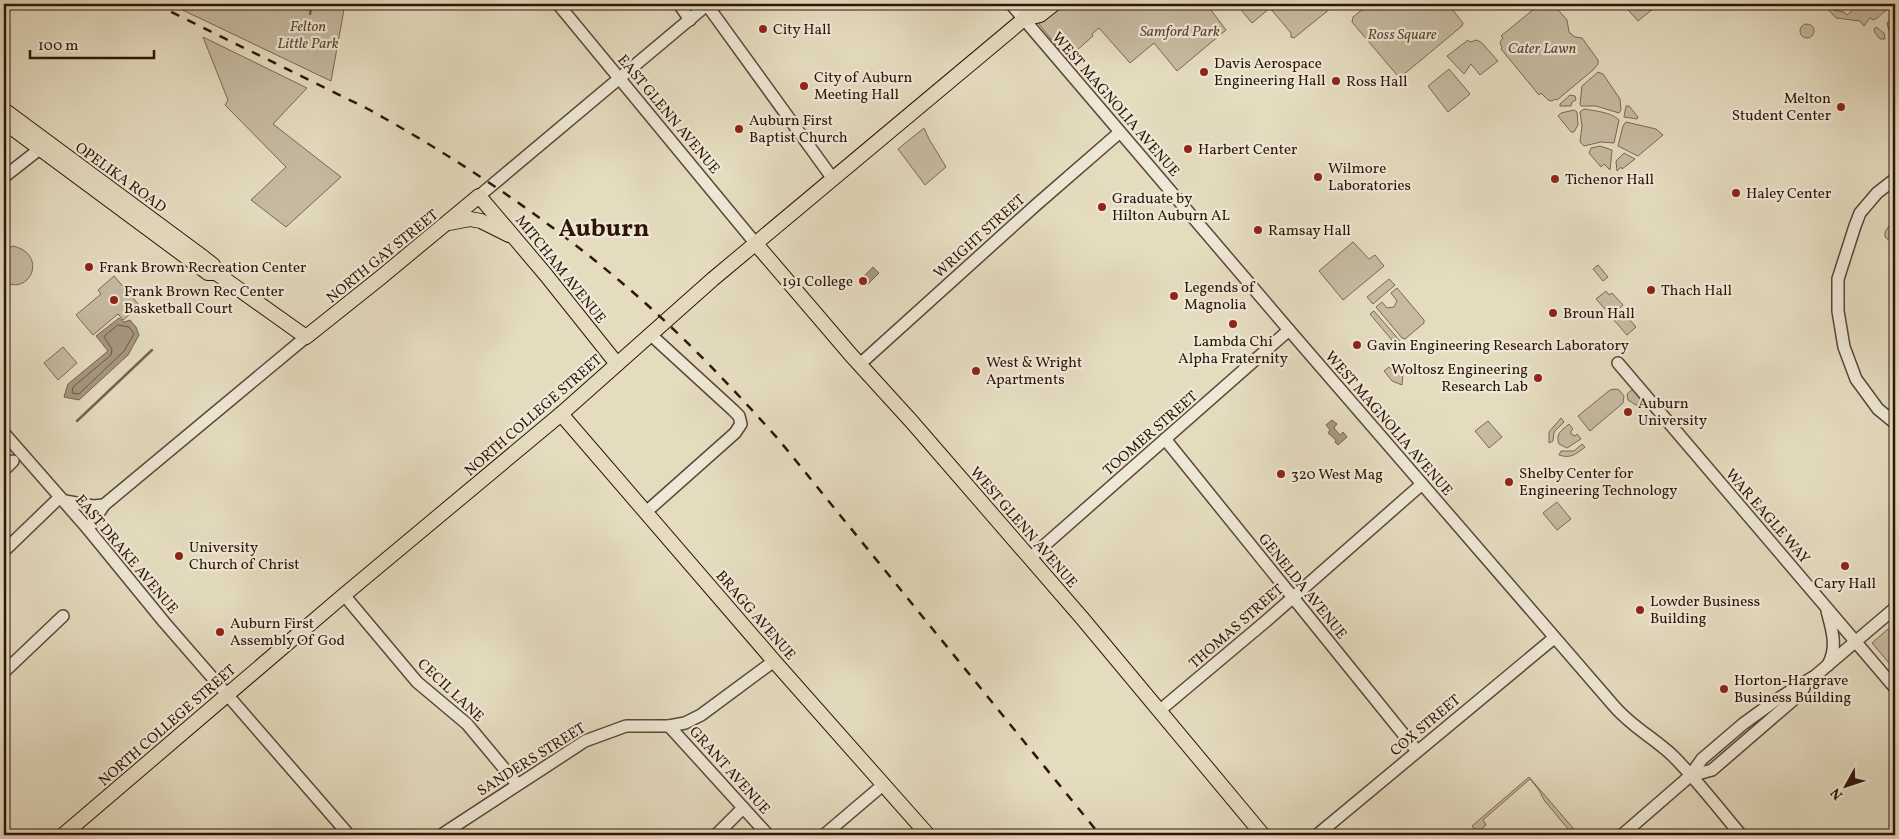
<svg xmlns="http://www.w3.org/2000/svg" width="1899" height="839" viewBox="0 0 1899 839" font-family="Vollkorn,serif">
<style>
.green{fill:#c6baa1;stroke:#7b6754}
.water{fill:#a79881;stroke:#776351}
.lines{fill:none;stroke-linecap:round;stroke-linejoin:round}
.shore{stroke:#6c5644;stroke-width:1}
.stream{stroke:#776351;stroke-width:2.5}
.minor-casing{stroke:#5d4636;stroke-width:14}
.major-casing{stroke:#301408;stroke-width:16}
.minor{stroke:#eee8d6;stroke-width:11}
.major{stroke:#e5dcc0;stroke-width:14}
.rail{stroke:#301408;stroke-width:2.5;stroke-dasharray:9 9;stroke-linecap:butt}
.poi-dot{fill:#8f2418;stroke:#eee8d6;stroke-width:2}
.labels{text-anchor:middle;stroke-width:4.5;stroke-linejoin:round;paint-order:stroke}
.park-label{font-size:15px;font-style:italic;fill:#5d4636;stroke:#eee8d6}
.poi-label{font-size:15px;fill:#301408;stroke:#eee8d6;text-anchor:start}
.street-label{font-size:15px;fill:#301408;stroke:#eee8d6}
.town-label{font-size:25px;font-weight:bold;fill:#301408;stroke:#eee8d6}
</style>
<rect width="100%" height="100%" fill="#e5dcc0"/>
<filter id="stains"><feTurbulence type="fractalNoise" baseFrequency=".004" numOctaves="4"/><feColorMatrix values="0 0 0 0 .2 0 0 0 0 .09 0 0 0 0 .02 0 0 0 .5 -.17"/></filter>
<radialGradient id="worn" r=".72"><stop offset=".6" stop-color="#630" stop-opacity="0"/><stop offset="1" stop-color="#630" stop-opacity=".3"/></radialGradient>
<g class="green">
<path d="M170 4H345L331 81Z"/>
<path d="M1060 4H1209L1208 6 1226 30 1177 71 1154 43 1130 63 1099 28 1092 34 1093 36 1067 59 1039 24 1040 21Z"/>
<path d="M1236 4H1336L1294 38 1291 37V33L1270 8 1252 23Z"/>
<path d="M1369 4H1448L1463 23 1462 26 1403 75H1397L1352 22 1353 17Z"/>
<path d="M1540 4H1552L1554 5 1567 20 1569 32 1575 37 1582 38 1598 60V64L1593 70 1557 100 1555 99 1552 101 1548 100 1541 93 1539 95 1501 49 1502 48 1500 42 1503 38 1501 36Z"/>
<path d="M1623 4H1659L1638 21Z"/>
<path d="M1820 4H1828L1833 10 1844 12 1847 15 1860 4H1894L1877 18 1873 20 1870 18 1864 26 1860 21 1836 18 1827 8 1822 7Z"/>
<path d="M1895 14V38L1889 31 1887 23Z"/>
<circle cx="1807" cy="31" r="7"/>
<path d="M1876 27 1884 33 1885 39H1880L1875 33 1874 29Z"/>
<path d="M203 37 307 88 273 124 341 177 286 227 251 200 286 167 225 105 228 100Z"/>
<path d="M1468 40 1470 42 1477 40 1482 43 1498 61 1480 75 1471 64 1464 74 1447 56Z"/>
<path d="M1449 69 1470 94 1448 112 1428 86Z"/>
<path d="M1598 72 1603 74 1620 99 1621 110 1619 113 1596 106H1581L1580 104 1582 86Z"/>
<path d="M1570 95 1575 96 1576 100 1572 102 1571 106H1560V104Z"/>
<path d="M1626 106H1629L1638 117 1637 119 1624 117Z"/>
<path d="M1584 109C1595 111 1611 112 1619 120L1614 143 1601 142 1584 146 1580 142 1582 126 1580 112Z"/>
<path d="M1574 110 1577 112 1578 125 1574 132H1571L1558 116 1561 113Z"/>
<path d="M1626 122 1656 129 1663 135 1638 156 1618 146 1623 126Z"/>
<path d="M924 128 929 139 946 167 925 185 898 149Z"/>
<path d="M1600 146 1612 150 1610 170 1604 164 1601 167 1589 153 1591 148Z"/>
<path d="M1624 153 1635 159 1622 169 1621 167 1617 171 1616 161Z"/>
<path d="M1895 217V241L1891 242 1885 237V232Z"/>
<path d="M1353 242 1369 259 1375 255 1384 266 1343 300 1319 271Z"/>
<path d="M13 246C48 254 31 296 4 282V250Z"/>
<path d="M1598 265 1608 277 1603 281 1593 269Z"/>
<path d="M114 276 140 306 123 320 118 314 93 335 76 315 101 294 98 290Z"/>
<path d="M1389 279 1395 285 1373 304 1367 297Z"/>
<path d="M1397 288 1424 320V323L1405 339 1402 338 1376 307 1382 302 1387 308 1394 307 1397 301 1391 293Z"/>
<path d="M1606 291 1609 295 1612 293 1623 305 1613 315 1607 308 1605 309 1596 299Z"/>
<path d="M1374 311 1400 341 1396 345 1370 314Z"/>
<path d="M1622 311 1636 327 1627 335 1613 319Z"/>
<path d="M63 347 77 363 58 380 44 363Z"/>
<path d="M1397 365 1403 373 1402 385 1392 381 1384 371 1389 367 1392 370Z"/>
<path d="M1616 389 1619 390 1624 396 1623 403 1590 431 1578 416 1610 390Z"/>
<path d="M1633 389 1642 399 1641 408 1628 400 1627 394Z"/>
<path d="M1561 418 1564 422 1554 432 1553 441 1549 443V432Z"/>
<path d="M1488 421 1502 437 1489 448 1475 431Z"/>
<path d="M1569 424 1573 429 1571 431V434L1575 436 1577 434 1581 439 1567 448 1559 444C1555 434 1562 430 1569 424Z"/>
<path d="M1582 444 1585 447C1576 454 1571 459 1559 455L1561 451H1574Z"/>
<path d="M1557 502 1571 519 1557 530 1543 513Z"/>
<path d="M1895 623V670L1872 643Z"/>
<path d="M1529 777 1579 835H1573L1544 800 1539 790 1530 779 1483 820 1486 825 1481 829 1485 835H1479L1472 826Z"/>
</g>
<g class="water">
<path d="M873 267 879 273 867 285 861 279Z"/>
<path d="M119 318 124 322 130 320 136 327 139 335 128 355 79 400 64 397 68 384 108 351 96 336Z"/>
<path d="M1332 420 1337 424 1334 428 1340 435 1343 432 1347 437 1338 445 1335 442 1336 440 1328 433 1330 430 1326 425Z"/>
</g>
<g class="lines">
<path class="shore" d="M118 325 129 327 134 334 124 351 79 394 72 393 73 387 111 355 112 349 104 337Z"/>
<g class="stream">
<path d="M310 14 312 4"/>
<path d="M77 421 152 350"/>
</g>
<defs>
<g id="minor">
<path d="M558 4 756 244"/>
<path d="M679 4 690 20"/>
<path d="M1011 4 1289 330 1614 706C1632 727 1654 738 1673 756 1697 780 1719 809 1741 835"/>
<path d="M707 5 833 179"/>
<path d="M4 177 46 144"/>
<path d="M1895 179 1877 193 1860 213 1855 226 1838 279V311L1844 347 1856 379 1878 409 1895 423"/>
<path d="M479 196 708 4"/>
<path d="M1618 363 1895 688"/>
<path d="M860 364 1036 205 1120 132"/>
<path d="M4 433 88 529 164 622 349 835"/>
<path d="M1165 439 1417 751"/>
<path d="M4 470 13 461"/>
<path d="M65 501 93 506 104 505"/>
<path d="M646 512 735 433 741 424 739 416 733 410 650 334"/>
<path d="M88 529 104 505 306 337"/>
<path d="M4 551 60 497"/>
<path d="M1030 558 1289 330"/>
<path d="M344 595 417 682 467 724 517 784"/>
<path d="M1827 611C1832 630 1838 647 1828 665"/>
<path d="M4 672 63 616"/>
<path d="M1159 711 1265 622 1422 484"/>
<path d="M669 726 768 835"/>
<path d="M1690 776 1712 770 1792 701 1804 688"/>
<path d="M441 835 585 741 626 726H669L685 723 701 715 774 661"/>
<path d="M716 835 743 808"/>
<path d="M824 835 884 784"/>
<path d="M1317 835 1554 638"/>
<path d="M1622 835 1690 776 1702 759 1743 724 1776 700 1815 676 1895 608"/>
</g>
<g id="major">
<path d="M1024 19 1040 15 1054 4"/>
<path d="M4 110 204 258 213 265 216 273 306 337 380 278 479 196 546 275 617 364"/>
<path d="M4 122 197 265 208 273H216"/>
<path d="M449 223 470 219 481 221 509 235"/>
<path d="M756 244 851 355 912 422 1082 618 1263 835"/>
<path d="M561 414 774 661 928 835"/>
<path d="M63 835 344 595 561 414 713 279 1024 19 1032 4"/>
</g>
</defs>
<use href="#minor" class="minor-casing"/>
<use href="#major" class="major-casing"/>
<use href="#minor" class="minor"/>
<use href="#major" class="major"/>
<path class="rail" d="M155 4 368 109C457 158 543 216 621 282 678 330 729 384 779 440L1100 835"/>
</g>
<g class="poi-dot">
<circle cx="763" cy="29" r="5"/>
<circle cx="1204" cy="72" r="5"/>
<circle cx="1336" cy="81" r="5"/>
<circle cx="804" cy="86" r="5"/>
<circle cx="1841" cy="107" r="5"/>
<circle cx="739" cy="129" r="5"/>
<circle cx="1188" cy="149" r="5"/>
<circle cx="1318" cy="177" r="5"/>
<circle cx="1555" cy="179" r="5"/>
<circle cx="1736" cy="193" r="5"/>
<circle cx="1102" cy="207" r="5"/>
<circle cx="1258" cy="230" r="5"/>
<circle cx="89" cy="267" r="5"/>
<circle cx="863" cy="281" r="5"/>
<circle cx="1651" cy="290" r="5"/>
<circle cx="1174" cy="296" r="5"/>
<circle cx="114" cy="300" r="5"/>
<circle cx="1553" cy="313" r="5"/>
<circle cx="1233" cy="324" r="5"/>
<circle cx="1357" cy="345" r="5"/>
<circle cx="976" cy="371" r="5"/>
<circle cx="1538" cy="378" r="5"/>
<circle cx="1628" cy="412" r="5"/>
<circle cx="1281" cy="474" r="5"/>
<circle cx="1509" cy="482" r="5"/>
<circle cx="179" cy="556" r="5"/>
<circle cx="1845" cy="566" r="5"/>
<circle cx="1640" cy="610" r="5"/>
<circle cx="220" cy="632" r="5"/>
<circle cx="1724" cy="689" r="5"/>
</g>
<g class="labels">
<g class="park-label">
<text x="308" y="31">Felton<tspan x="308" dy="17">Little Park</tspan></text>
<text x="1180" y="36">Samford Park</text>
<text x="1402" y="39">Ross Square</text>
<text x="1542" y="53">Cater Lawn</text>
</g>
<g class="poi-label">
<text x="773" y="34">City Hall</text>
<text x="1214" y="68">Davis Aerospace<tspan x="1214" dy="17">Engineering Hall</tspan></text>
<text x="814" y="82">City of Auburn<tspan x="814" dy="17">Meeting Hall</tspan></text>
<text x="1346" y="86">Ross Hall</text>
<text x="1831" y="103" text-anchor="end">Melton<tspan x="1831" dy="17">Student Center</tspan></text>
<text x="749" y="125">Auburn First<tspan x="749" dy="17">Baptist Church</tspan></text>
<text x="1198" y="154">Harbert Center</text>
<text x="1328" y="173">Wilmore<tspan x="1328" dy="17">Laboratories</tspan></text>
<text x="1565" y="184">Tichenor Hall</text>
<text x="1746" y="198">Haley Center</text>
<text x="1112" y="203">Graduate by<tspan x="1112" dy="17">Hilton Auburn AL</tspan></text>
<text x="1268" y="235">Ramsay Hall</text>
<text x="99" y="272">Frank Brown Recreation Center</text>
<text x="853" y="286" text-anchor="end">191 College</text>
<text x="1184" y="292">Legends of<tspan x="1184" dy="17">Magnolia</tspan></text>
<text x="1661" y="295">Thach Hall</text>
<text x="124" y="296">Frank Brown Rec Center<tspan x="124" dy="17">Basketball Court</tspan></text>
<text x="1563" y="318">Broun Hall</text>
<text x="1233" y="346" text-anchor="middle">Lambda Chi<tspan x="1233" dy="17">Alpha Fraternity</tspan></text>
<text x="1367" y="350">Gavin Engineering Research Laboratory</text>
<text x="986" y="367">West &amp; Wright<tspan x="986" dy="17">Apartments</tspan></text>
<text x="1528" y="374" text-anchor="end">Woltosz Engineering<tspan x="1528" dy="17">Research Lab</tspan></text>
<text x="1638" y="408">Auburn<tspan x="1638" dy="17">University</tspan></text>
<text x="1519" y="478">Shelby Center for<tspan x="1519" dy="17">Engineering Technology</tspan></text>
<text x="1291" y="479">320 West Mag</text>
<text x="189" y="552">University<tspan x="189" dy="17">Church of Christ</tspan></text>
<text x="1845" y="588" text-anchor="middle">Cary Hall</text>
<text x="1650" y="606">Lowder Business<tspan x="1650" dy="17">Building</tspan></text>
<text x="230" y="628">Auburn First<tspan x="230" dy="17">Assembly Of God</tspan></text>
<text x="1734" y="685">Horton-Hargrave<tspan x="1734" dy="17">Business Building</tspan></text>
</g>
<g class="street-label">
<text transform="translate(1116 104) rotate(49)" y="5">WEST MAGNOLIA AVENUE</text>
<text transform="translate(669 114) rotate(50)" y="5">EAST GLENN AVENUE</text>
<text transform="translate(121 177) rotate(36)" y="5">OPELIKA ROAD</text>
<text transform="translate(979 236) rotate(-42)" y="5">WRIGHT STREET</text>
<text transform="translate(382 256) rotate(-39)" y="5">NORTH GAY STREET</text>
<text transform="translate(561 269) rotate(51)" y="5">MITCHAM AVENUE</text>
<text transform="translate(533 415) rotate(-41)" y="5">NORTH COLLEGE STREET</text>
<text transform="translate(1389 423) rotate(49)" y="5">WEST MAGNOLIA AVENUE</text>
<text transform="translate(1150 433) rotate(-41)" y="5">TOOMER STREET</text>
<text transform="translate(1768 516) rotate(49)" y="5">WAR EAGLE WAY</text>
<text transform="translate(1024 527) rotate(49)" y="5">WEST GLENN AVENUE</text>
<text transform="translate(127 554) rotate(50)" y="5">EAST DRAKE AVENUE</text>
<text transform="translate(1303 586) rotate(51)" y="5">GENELDA AVENUE</text>
<text transform="translate(756 615) rotate(49)" y="5">BRAGG AVENUE</text>
<text transform="translate(1236 626) rotate(-41)" y="5">THOMAS STREET</text>
<text transform="translate(451 690) rotate(43)" y="5">CECIL LANE</text>
<text transform="translate(167 725) rotate(-41)" y="5">NORTH COLLEGE STREET</text>
<text transform="translate(1425 725) rotate(-40)" y="5">COX STREET</text>
<text transform="translate(531 759) rotate(-32)" y="5">SANDERS STREET</text>
<text transform="translate(730 770) rotate(48)" y="5">GRANT AVENUE</text>
</g>
<g class="town-label">
<text x="604" y="236">Auburn</text>
</g>
</g>
<rect width="1899" height="839" fill="none" stroke="#e5dcc0" stroke-width="20"/>
<rect x="5" y="5" width="1889" height="829" fill="none" stroke="#301408" stroke-width="2.5"/>
<rect x="10" y="10" width="1879" height="819" fill="none" stroke="#301408"/>
<g transform="translate(1846 786) rotate(230)" stroke="#eee8d6" stroke-width="4" paint-order="stroke">
<path d="M0-4L9 19L0 12L-9 19Z" fill="#301408"/>
<text y="-8" font-size="14" font-weight="bold" text-anchor="middle" fill="#301408">N</text>
</g>
<path d="M30 50v8h124v-8" fill="none" stroke="#301408" stroke-width="2.5"/>
<text x="38" y="50" font-size="15" fill="#301408" stroke="#eee8d6" stroke-width="4" paint-order="stroke">100 m</text>
<rect width="100%" height="100%" filter="url(#stains)"/>
<rect width="100%" height="100%" fill="url(#worn)"/>
</svg>
